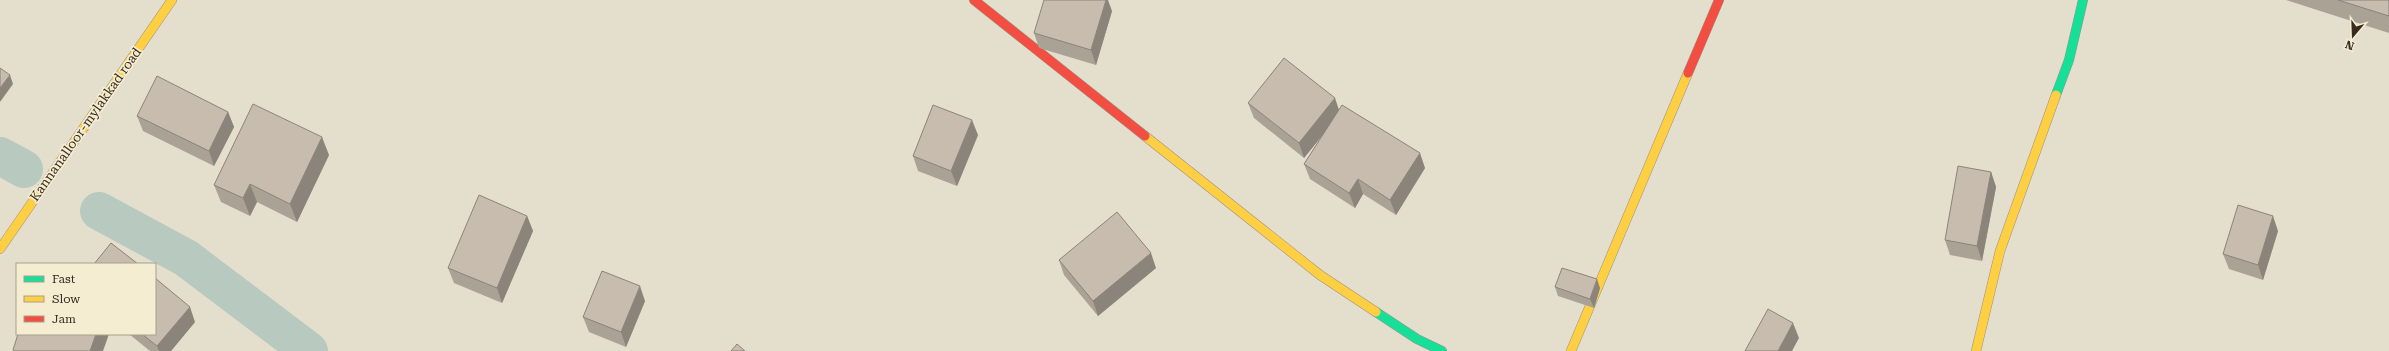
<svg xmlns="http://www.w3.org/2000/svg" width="2389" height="351" viewBox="0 0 2389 351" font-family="'Roboto Serif',serif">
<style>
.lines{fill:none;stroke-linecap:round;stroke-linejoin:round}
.canal{stroke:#b8c9c0;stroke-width:38}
.fast-casing{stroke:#999286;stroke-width:10}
.slow-casing{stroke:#999286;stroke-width:10}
.jam-casing{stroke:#999286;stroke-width:10}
.fast{stroke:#16e098;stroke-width:9}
.slow{stroke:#ffcf43;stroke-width:9}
.jam{stroke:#f24e42;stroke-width:9}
.wall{fill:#aba296}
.shaded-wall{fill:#8b847a}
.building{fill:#c7bcae;stroke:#8b847a}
.labels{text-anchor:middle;stroke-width:3.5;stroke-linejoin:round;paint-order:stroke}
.street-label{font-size:13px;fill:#382b1e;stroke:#f5edd2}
</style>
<rect width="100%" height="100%" fill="#e4decd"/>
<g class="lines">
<g class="canal">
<path d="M0 156 24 169"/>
<path d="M99 211 186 258 309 351"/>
</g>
<defs>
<g id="fast">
<path d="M2056 95 2069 60 2083 0"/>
<path d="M1376 312 1417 339 1442 351"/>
</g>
<g id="slow">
<path d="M1145 136 1320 275 1376 312"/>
<path d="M0 249 172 0"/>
<path d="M1571 351 1688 73"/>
<path d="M1976 351 2000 251 2056 95"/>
</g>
<g id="jam">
<path d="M974 0 1145 136"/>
<path d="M1688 73 1719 0"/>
</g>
</defs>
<use href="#fast" class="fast-casing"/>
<use href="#slow" class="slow-casing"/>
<use href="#jam" class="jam-casing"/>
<use href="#fast" class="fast"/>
<use href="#slow" class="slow"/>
<use href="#jam" class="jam"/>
</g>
<g class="wall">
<path d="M2286 0H2389V33Z"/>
<path d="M1112 11 1096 65 1039 48 1034 33Z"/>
<path d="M1248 103 1339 110 1425 168 1396 215 1363 194 1355 208 1310 179 1304 164 1323 135 1304 158 1254 118Z"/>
<path d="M228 112 234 127 214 166 143 131 137 116Z"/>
<path d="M978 135 957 186 918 171 913 156Z"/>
<path d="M329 155 297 222 257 202 250 216 221 202 214 185Z"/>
<path d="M1991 172 1996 187 1982 261 1950 255 1945 240Z"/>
<path d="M527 216 533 231 502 303 454 283 448 268Z"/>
<path d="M2278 231 2263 280 2229 269 2223 254Z"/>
<path d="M1059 260 1156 268 1098 316 1064 275Z"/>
<path d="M1555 287 1600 288 1594 308 1558 296Z"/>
<path d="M645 301 626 347 589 332 583 317Z"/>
<path d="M195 322 171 351H150L129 334H155Z"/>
</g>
<g class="shaded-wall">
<path d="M1106 0H1108L1112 11 1096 65 1091 50Z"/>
<path d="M10 75 13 84 0 102V88Z"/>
<path d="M1335 98 1340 113 1304 158 1299 143Z"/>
<path d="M228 112 234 127 214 166 209 151Z"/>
<path d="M972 120 978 135 957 186 951 171Z"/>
<path d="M322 137 329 155 297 222 290 204Z"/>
<path d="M1420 153 1425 168 1396 215 1390 200Z"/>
<path d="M1991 172 1996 187 1982 261 1977 246Z"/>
<path d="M1358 179 1363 194 1355 208 1349 193Z"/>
<path d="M250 184 257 202 250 216 243 198Z"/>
<path d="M527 216 533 231 502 303 497 288Z"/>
<path d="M2273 216 2278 231 2263 280 2258 265Z"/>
<path d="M1151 253 1156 268 1098 316 1093 301Z"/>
<path d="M1597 279 1600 288 1594 308 1590 299Z"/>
<path d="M640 286 645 301 626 347 621 332Z"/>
<path d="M190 307 195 322 171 351H159L157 346Z"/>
<path d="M1793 323 1799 338 1792 351H1778Z"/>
<path d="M96 334H109L103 351H90Z"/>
</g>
<g class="building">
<path d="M1044 0H1106L1091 50 1034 33Z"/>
<path d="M2338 0H2389V16Z"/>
<path d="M1284 58 1335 98 1299 143 1248 103Z"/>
<path d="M0 68 10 75 0 88Z"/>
<path d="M157 76 228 112 209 151 137 116Z"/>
<path d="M253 104 322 137 290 204 250 184 243 198 214 185Z"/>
<path d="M933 105 972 120 951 171 913 156Z"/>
<path d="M1342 105 1420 153 1390 200 1358 179 1349 193 1304 164Z"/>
<path d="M1958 166 1991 172 1977 246 1945 240Z"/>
<path d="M479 195 527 216 497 288 448 268Z"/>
<path d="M2238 205 2273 216 2258 265 2223 254Z"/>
<path d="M1117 212 1151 253 1093 301 1059 260Z"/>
<path d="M111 243 138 264H94Z"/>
<path d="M1562 268 1597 279 1590 299 1555 287Z"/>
<path d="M602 271 640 286 621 332 583 317Z"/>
<path d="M155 278 190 307 157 346 142 334H155Z"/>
<path d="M1768 309 1793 323 1778 351H1745Z"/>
<path d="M18 334H96L90 351H16L13 350Z"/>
<path d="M737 344 745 351H731Z"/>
</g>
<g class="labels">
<g class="street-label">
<text transform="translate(85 124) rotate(-55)" y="5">Kannanalloor-mylakkad road</text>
</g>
</g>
<rect x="16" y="263" width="140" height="72" fill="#f5edd2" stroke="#a99f8a"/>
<rect x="24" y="276" width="20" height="6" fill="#16e098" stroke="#a99f8a"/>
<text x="52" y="283" font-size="12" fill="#382b1e">Fast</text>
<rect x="24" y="296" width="20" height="6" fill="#ffcf43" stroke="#a99f8a"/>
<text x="52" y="303" font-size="12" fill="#382b1e">Slow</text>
<rect x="24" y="316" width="20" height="6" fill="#f24e42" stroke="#a99f8a"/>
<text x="52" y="323" font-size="12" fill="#382b1e">Jam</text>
<g transform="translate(2353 36) rotate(199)" stroke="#f5edd2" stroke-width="3" paint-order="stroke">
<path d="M0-3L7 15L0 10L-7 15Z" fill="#382b1e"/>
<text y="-6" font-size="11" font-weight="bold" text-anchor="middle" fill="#382b1e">N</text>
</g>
</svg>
